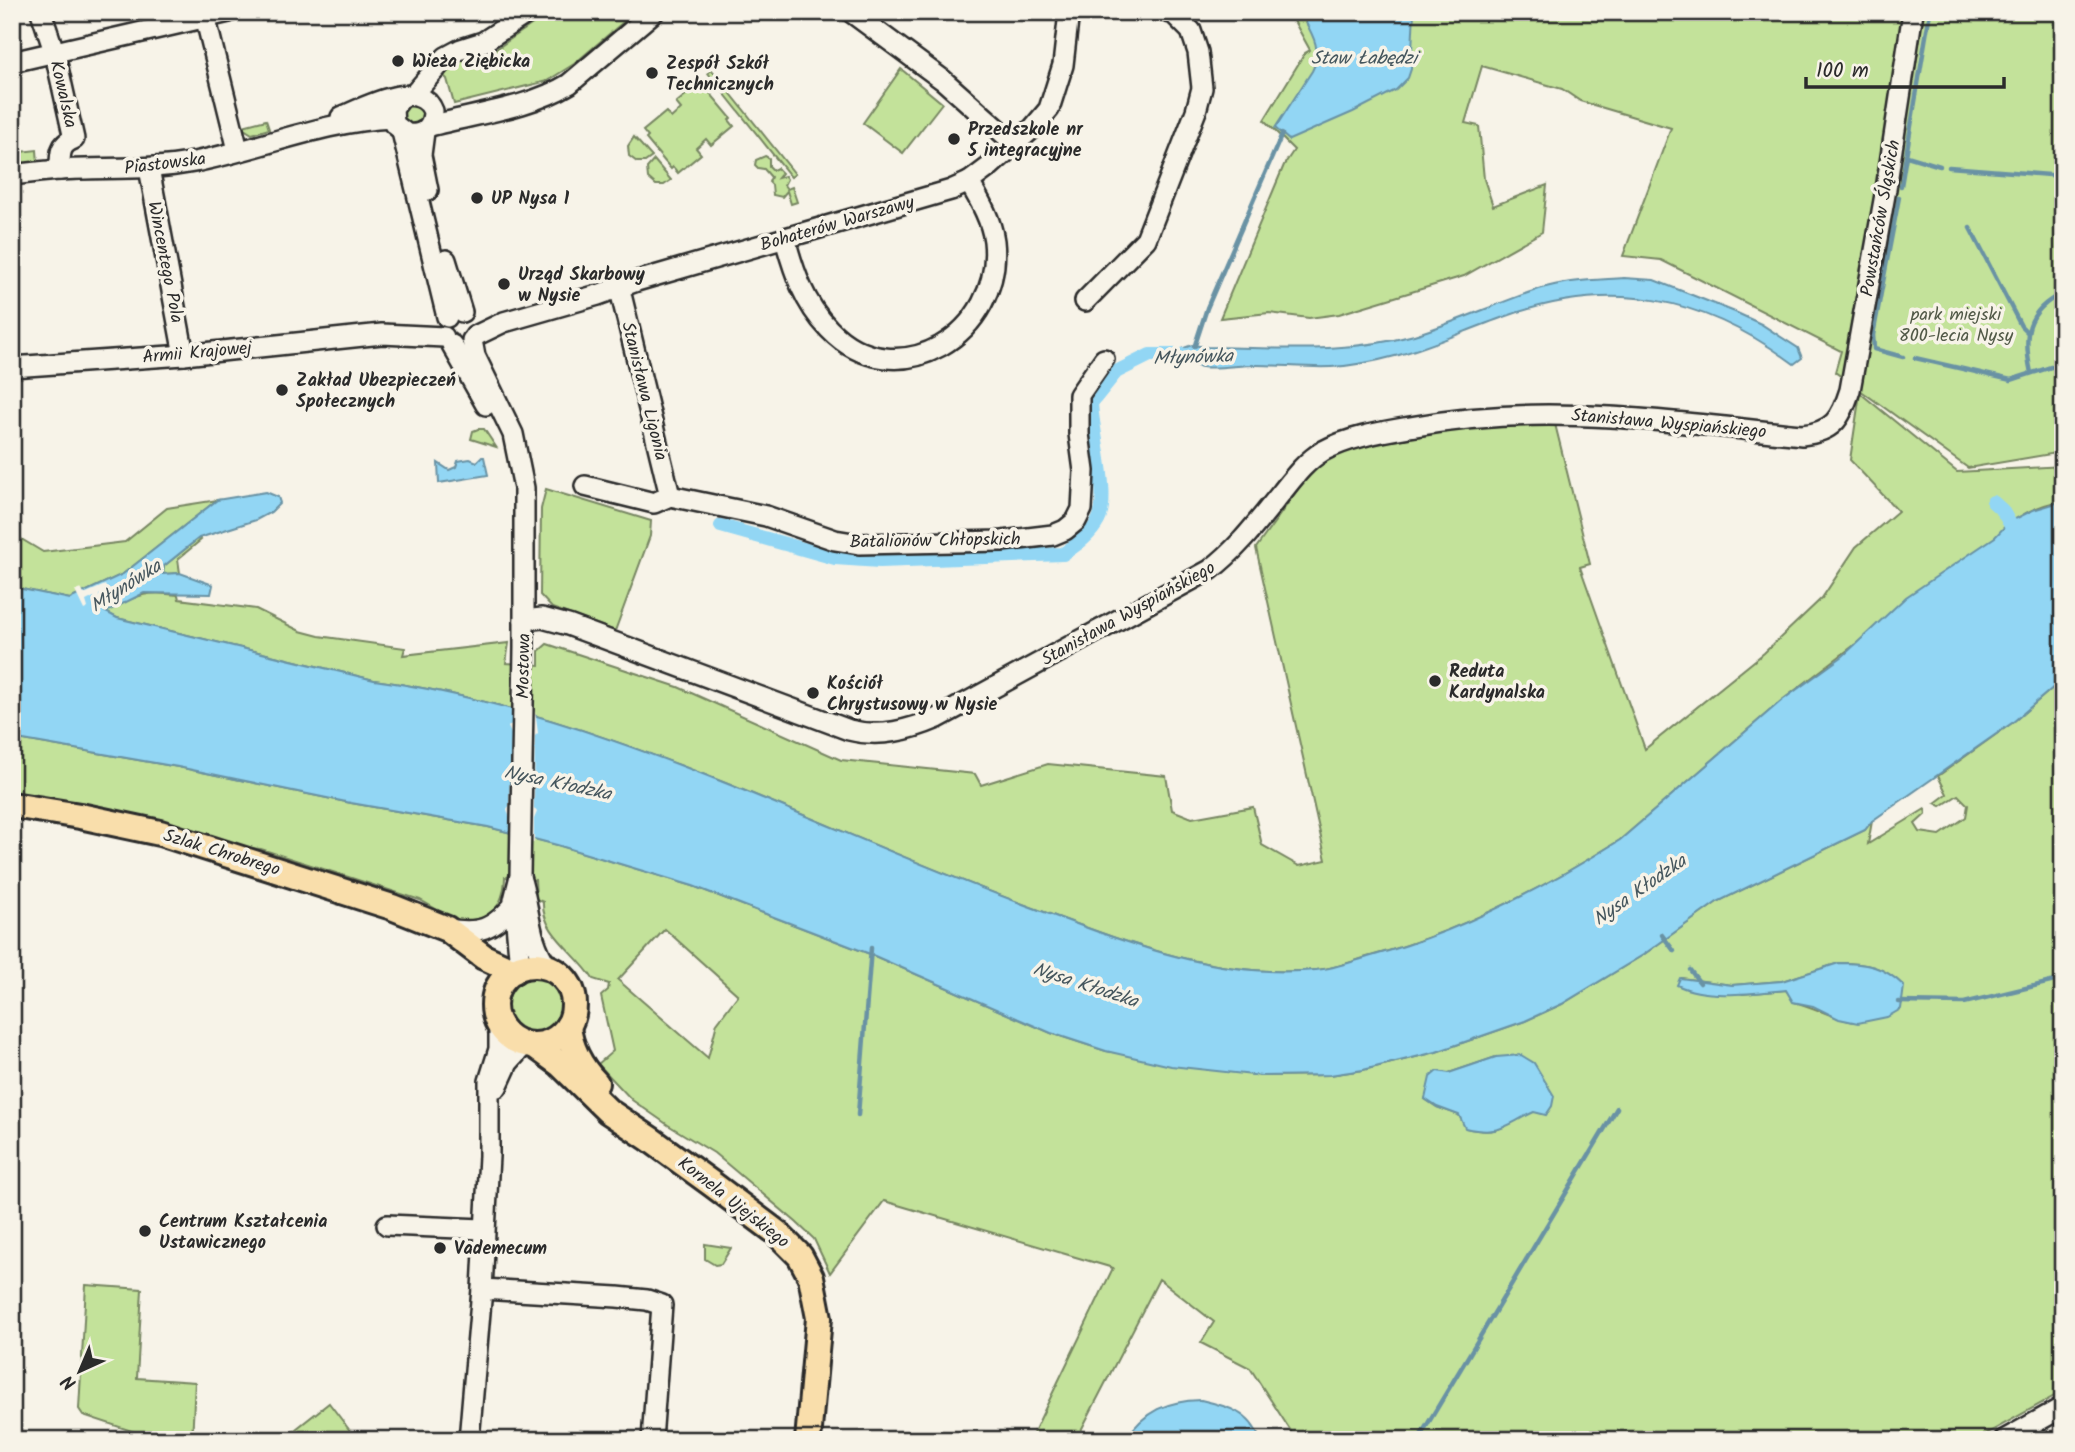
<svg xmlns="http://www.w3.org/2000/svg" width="2075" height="1452" viewBox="0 0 2075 1452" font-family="Kalam,sans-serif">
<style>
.green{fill:#c3e29a;stroke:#778662;stroke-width:2;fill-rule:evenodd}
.water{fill:#92d6f4;stroke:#6992a4;stroke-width:2}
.pier{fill:#f7f3e8}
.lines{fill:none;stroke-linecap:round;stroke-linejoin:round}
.stream{stroke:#6992a4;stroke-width:4.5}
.canal{stroke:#92d6f4;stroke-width:14}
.minor-casing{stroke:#2b2b2b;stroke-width:24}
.major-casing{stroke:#2b2b2b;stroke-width:30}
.minor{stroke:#f7f3e8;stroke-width:19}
.major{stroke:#f9deab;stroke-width:24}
.poi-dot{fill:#2b2b2b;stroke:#f7f3e8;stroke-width:2.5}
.labels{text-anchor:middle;stroke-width:7;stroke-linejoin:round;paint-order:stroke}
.poi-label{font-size:18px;font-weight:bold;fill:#2b2b2b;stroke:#f7f3e8;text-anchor:start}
.street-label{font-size:18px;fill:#2b2b2b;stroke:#f7f3e8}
.park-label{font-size:18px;fill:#515947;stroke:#f7f3e8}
.water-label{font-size:19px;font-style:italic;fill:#45565d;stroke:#f7f3e8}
</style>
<rect width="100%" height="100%" fill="#f7f3e8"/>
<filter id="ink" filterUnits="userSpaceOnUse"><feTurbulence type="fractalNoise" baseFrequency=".0143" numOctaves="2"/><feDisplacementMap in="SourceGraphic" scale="14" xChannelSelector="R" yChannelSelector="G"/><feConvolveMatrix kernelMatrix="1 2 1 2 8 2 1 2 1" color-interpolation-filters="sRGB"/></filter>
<g filter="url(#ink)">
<g class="green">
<path d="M550 12H635L574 64 547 81 454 104 447 79 443 75 450 67 471 56 477 59 486 56Z"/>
<path d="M1289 12H2063V452L1968 468 1835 372 1841 351 1661 260 1623 256 1671 128 1580 101 1562 89 1482 66 1465 123 1479 126 1484 179 1493 206 1547 185 1542 232 1464 276 1339 314 1309 318 1269 313 1220 318 1284 165 1294 150 1264 120 1305 53 1310 50Z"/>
<path d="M901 69 942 103 903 153 863 123Z"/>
<path d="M712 70 795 174 791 177 708 73Z"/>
<path d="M699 84 703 90 706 88 731 118 729 120 734 126 711 145 706 139 696 148 701 154 678 173 673 167 671 169 646 139 648 137 643 131 666 112 671 118 681 109 676 103Z"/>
<path d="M407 104 423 107 425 119 412 127 401 119V112Z"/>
<path d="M266 120 269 129 252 134 244 129 243 126Z"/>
<path d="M634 137 652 157 645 162H637L629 156 628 146Z"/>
<path d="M37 150 38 163 22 164 21 160 12 161V153Z"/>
<path d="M765 156 769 158V166L773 170 777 168 782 173 778 178 785 176 787 179 784 185 787 189 792 187 797 202 791 204 787 191 782 197 773 195 772 185 769 182 771 177 764 169 758 168 755 165 756 160Z"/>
<path d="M654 160 671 180 664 185H656L648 178 647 168Z"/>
<path d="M1860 393 1957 472 2063 466V501C2037 504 2013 518 1996 537L1781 701 1620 840C1544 888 1454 934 1367 957 1351 962 1333 969 1316 970 1213 980 1115 938 1020 903 810 825 598 711 374 680L117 618 105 612C137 596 142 590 178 595L179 599 256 609 300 631 319 636 405 648 403 655 509 643 506 663 539 665V651L547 644 678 687 841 760 975 774 981 785 1048 764 1166 776 1172 810 1192 818 1253 807 1262 845 1299 866 1326 860 1256 548 1316 464 1360 446 1466 427 1554 420 1590 564 1580 567 1645 749 1764 653 1822 598 1856 547 1898 511 1850 460Z"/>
<path d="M478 429H484L496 447 471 439 473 431Z"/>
<path d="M546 489 651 521 650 536 615 631 552 608 540 595 541 509Z"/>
<path d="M12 499 19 508 18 537 43 552 125 542 167 508 217 500 123 574 70 599 12 587Z"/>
<path d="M199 538 201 540 178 559 180 573 162 574 164 566Z"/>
<path d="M2063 679V1390L2058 1394 1975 1440 1296 1439 1250 1368 1201 1343 1214 1322 1159 1279 1076 1440H1030L1113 1268 884 1201 830 1273 814 1239 796 1222 714 1153 668 1125 632 1100 598 1064 613 1051 601 996 608 990 609 984 593 979C578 954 541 933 543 902L536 899 535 880 505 877C504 908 491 919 462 924L420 900 261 849 239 847 12 797V738L178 767 351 803 488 827 558 845 693 886 870 954 1051 1033 1106 1051 1262 1076 1330 1075 1363 1070 1436 1052 1525 1021 1562 1004 1643 955 1717 902 1865 830 1872 821 1868 844 1925 809 1926 814 1915 824 1920 832 1940 835 1966 817 1968 805 1958 795 1941 806 1935 803 1947 794 1938 776 2012 723ZM665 929 738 995 717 1023 708 1058 618 980ZM1839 963C1866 963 1884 966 1903 986 1903 1003 1896 1014 1879 1017 1872 1018 1864 1022 1857 1022 1840 1022 1813 1006 1794 1002L1786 990 1743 994 1681 978 1732 985 1782 981ZM1496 1057 1534 1111C1505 1125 1500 1136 1466 1128L1459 1115 1437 1107 1425 1099 1430 1085 1449 1073Z"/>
<circle cx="534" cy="1005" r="27"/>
<path d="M705 1244 731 1248 721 1264 715 1265 705 1259Z"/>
<path d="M86 1285 142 1289 137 1378 195 1382 192 1440H159L83 1415 79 1409Z"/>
<path d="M329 1403 354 1436 349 1440H282Z"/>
</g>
<g class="water">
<path d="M1300 12H1414L1411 69 1408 78 1396 90 1353 112 1289 140 1275 128 1312 71C1324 50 1311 32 1300 12Z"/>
<path d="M1624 278 1654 280 1735 312 1761 324 1798 348 1802 358 1794 364C1702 296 1612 278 1504 317 1469 329 1435 345 1399 355 1377 361 1353 366 1331 367 1306 368 1281 365 1256 365 1229 365 1203 374 1178 359L1181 349 1192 345 1207 347C1275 348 1347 354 1414 335 1457 322 1497 303 1539 289 1567 280 1596 280 1624 278Z"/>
<path d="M482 457H484L488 475 439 483 438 463 449 470 456 467 458 461 470 459 477 462Z"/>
<path d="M266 492 278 497 280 503 271 512 256 520 199 538 164 566 163 574 180 573 213 585 211 594 144 593 106 612 117 618 374 680C598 711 810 825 1020 903 1115 938 1213 980 1316 970 1333 969 1351 962 1368 957 1454 934 1544 888 1620 840L1781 701 1843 656 1906 597 1995 537 2009 522 2033 510 2063 501V679L2012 723 1872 821 1865 830 1717 902 1643 955 1562 1004 1525 1021 1436 1052 1363 1070 1330 1075 1262 1076 1171 1066 1106 1051 1051 1033 870 954 693 886 557 845 488 827 351 803 178 767 12 738V587L70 599 123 574 217 500Z"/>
<path d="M1839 963C1866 963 1884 966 1904 986L1901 1009 1887 1017 1858 1023 1839 1019 1813 1006 1793 1002 1786 990C1754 993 1706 1000 1677 985L1680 978 1732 985 1782 981Z"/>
<path d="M1521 1055 1534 1063 1554 1096 1552 1106 1546 1115 1534 1112C1505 1125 1501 1136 1465 1128L1459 1115 1437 1107 1425 1099 1430 1077 1437 1071 1449 1073 1496 1057Z"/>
<path d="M1201 1400C1227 1406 1251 1412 1260 1440H1125C1145 1410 1167 1401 1201 1400Z"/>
</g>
<g class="pier">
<path d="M105 585 108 591 99 595 101 602 98 603 94 597 86 601 88 608 84 610 75 591 81 589 84 594Z"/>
<path d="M511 706 535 711 538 733 535 736 534 808 537 812 534 819V843L509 836V816L507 809 509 806 511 734 508 727 511 724Z"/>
</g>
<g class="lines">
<g class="stream">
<path d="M1907 156 1940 166"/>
<path d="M1949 167 2063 176"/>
<path d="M1901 186 1930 12"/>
<path d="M1899 197 1873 335 1874 349 1903 357"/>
<path d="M1970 228 2021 326 2027 332"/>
<path d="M1194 348 1207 308 1282 134"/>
<path d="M1915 358 2011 380 2054 366 2063 360"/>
<path d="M2031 373C2023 336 2025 311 2063 293"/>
<path d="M1662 935 1674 951"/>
<path d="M1690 970 1700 983"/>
<path d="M1899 1002 1964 1003 2063 979"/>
<path d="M858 1115 871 948"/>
<path d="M1418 1440 1617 1108"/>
</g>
<g class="canal">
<path d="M1993 502 2002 510 2017 536"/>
<path d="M721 526 835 558 880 561 1063 554C1076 545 1090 536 1098 521 1111 498 1092 432 1091 403L1116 372 1150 355H1198"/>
</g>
<defs>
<g id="minor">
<path d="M41 12 55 54 74 139C59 144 60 155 60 170"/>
<path d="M204 12 238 150"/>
<path d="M851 12 943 80 1015 144"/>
<path d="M12 62 229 12"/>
<path d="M414 94 446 57 461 49 483 42 529 12"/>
<path d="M341 117C365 107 420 77 433 111 433 127 423 136 407 134L394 124 393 109 402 97"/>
<path d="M430 126C474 114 530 108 569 84L654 12"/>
<path d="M402 132 447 317"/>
<path d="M424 132 421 155 428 190"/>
<path d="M149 168 184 355"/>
<path d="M12 175C28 173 44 171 60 170 105 167 149 171 194 162 261 149 323 121 392 118"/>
<path d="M785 239C794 272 804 303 829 329 896 399 1004 334 994 241 991 219 980 201 969 182"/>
<path d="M446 260 462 312"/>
<path d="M619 286 670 496"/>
<path d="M1085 301 1146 239 1196 111 1202 88 1198 52 1191 31 1174 14 1167 12"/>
<path d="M475 336 504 322 598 295 637 281 951 190 969 182 989 167 1033 128 1049 109 1063 65 1069 12"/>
<path d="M472 340 475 356 513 434 524 488V648L520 876 514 900 520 968"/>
<path d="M452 345 486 405"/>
<path d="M12 367 184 355 382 334 444 337"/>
<path d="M585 486 654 503 670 496 766 516 835 540 859 544 1002 541 1053 535 1065 530 1076 521 1082 509 1084 471 1079 434V395L1104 359"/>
<path d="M524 620 542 618 568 625 849 730C880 738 910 730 938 718L1210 570C1239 548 1259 520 1282 492 1294 477 1306 461 1323 451 1349 437 1381 432 1410 427 1545 402 1667 422 1802 435 1833 432 1841 419 1850 390L1886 189 1913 12"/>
<path d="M520 877C531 911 527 937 548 968"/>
<path d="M447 929C480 934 491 930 514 905"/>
<path d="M497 1087 508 1063 525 1044"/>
<path d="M387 1225 483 1229"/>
<path d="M482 1289 617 1297 647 1300 662 1305 652 1440"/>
<path d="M469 1440 482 1289 489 1156V1081L499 1049V1024"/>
<path d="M2004 1440 2063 1407"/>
</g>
<g id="major">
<path d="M12 805 80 816 160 833 392 907 447 929 484 957 514 971"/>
<circle cx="534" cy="1005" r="40"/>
<path d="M568 1026C570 1048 581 1067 596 1083"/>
<path d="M534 1045 560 1064 608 1111 650 1139 712 1184 776 1232 800 1256 811 1277 819 1318 808 1440"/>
</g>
</defs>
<use href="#minor" class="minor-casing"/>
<use href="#major" class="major-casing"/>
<use href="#minor" class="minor"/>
<use href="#major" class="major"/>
</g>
</g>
<g class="poi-dot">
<circle cx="398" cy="61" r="7"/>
<circle cx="652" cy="73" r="7"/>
<circle cx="954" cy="139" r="7"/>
<circle cx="477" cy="198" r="7"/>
<circle cx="504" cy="284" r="7"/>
<circle cx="282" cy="390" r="7"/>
<circle cx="1435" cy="681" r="7"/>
<circle cx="813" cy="693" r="7"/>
<circle cx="145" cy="1231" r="7"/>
<circle cx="440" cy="1248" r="7"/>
</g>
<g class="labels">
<g class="poi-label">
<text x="412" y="67">Wieża Ziębicka</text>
<text x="666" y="69">Zespół Szkół<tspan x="666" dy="21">Technicznych</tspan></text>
<text x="968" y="135">Przedszkole nr<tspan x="968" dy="21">5 integracyjne</tspan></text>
<text x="491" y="204">UP Nysa 1</text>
<text x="518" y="280">Urząd Skarbowy<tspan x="518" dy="21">w Nysie</tspan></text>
<text x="296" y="386">Zakład Ubezpieczeń<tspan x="296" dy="21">Społecznych</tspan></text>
<text x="1449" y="677">Reduta<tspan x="1449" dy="21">Kardynalska</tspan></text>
<text x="827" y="689">Kościół<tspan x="827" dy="21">Chrystusowy w Nysie</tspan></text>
<text x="159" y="1227">Centrum Kształcenia<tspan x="159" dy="21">Ustawicznego</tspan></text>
<text x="454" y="1254">Vademecum</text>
</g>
<g class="street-label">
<text transform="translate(64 94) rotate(77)" y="6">Kowalska</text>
<text transform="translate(165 163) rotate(-7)" y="6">Piastowska</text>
<text transform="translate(1880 218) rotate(-80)" y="6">Powstańców Śląskich</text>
<text transform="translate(837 223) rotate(-16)" y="6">Bohaterów Warszawy</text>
<text transform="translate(166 262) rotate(79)" y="6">Wincentego Pola</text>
<text transform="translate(197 352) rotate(-5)" y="6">Armii Krajowej</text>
<text transform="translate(645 391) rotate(76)" y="6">Stanisława Ligonia</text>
<text transform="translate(1669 423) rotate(5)" y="6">Stanisława Wyspiańskiego</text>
<text transform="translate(935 540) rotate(-1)" y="6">Batalionów Chłopskich</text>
<text transform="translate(1128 613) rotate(-29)" y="6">Stanisława Wyspiańskiego</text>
<text transform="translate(523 666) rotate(-89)" y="6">Mostowa</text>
<text transform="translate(222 852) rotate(17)" y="6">Szlak Chrobrego</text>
<text transform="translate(734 1202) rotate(38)" y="6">Kornela Ujejskiego</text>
</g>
<g class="park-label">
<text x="1956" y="320">park miejski<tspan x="1956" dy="21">800-lecia Nysy</tspan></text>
</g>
<g class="water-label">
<text x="1364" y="64">Staw Łabędzi</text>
<text transform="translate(1193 356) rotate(-2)" y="7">Młynówka</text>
<text transform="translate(125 585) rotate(-33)" y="7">Młynówka</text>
<text transform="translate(558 782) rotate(12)" y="7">Nysa Kłodzka</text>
<text transform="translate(1639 889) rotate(-35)" y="7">Nysa Kłodzka</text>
<text transform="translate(1086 984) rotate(18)" y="7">Nysa Kłodzka</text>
</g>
</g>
<rect width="2075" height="1452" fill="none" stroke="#f7f3e8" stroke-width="42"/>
<rect x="21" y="21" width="2033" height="1410" fill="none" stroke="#2b2b2b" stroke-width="2.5" filter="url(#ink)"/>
<g transform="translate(80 1371) rotate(224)" stroke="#f7f3e8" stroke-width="5" paint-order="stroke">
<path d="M0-5L12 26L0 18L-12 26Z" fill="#2b2b2b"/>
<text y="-10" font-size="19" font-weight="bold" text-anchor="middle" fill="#2b2b2b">N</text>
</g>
<path d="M1806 77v10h198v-10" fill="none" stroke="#2b2b2b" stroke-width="3.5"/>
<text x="1816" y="77" font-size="21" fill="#2b2b2b" stroke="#f7f3e8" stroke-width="5" paint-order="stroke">100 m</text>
</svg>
